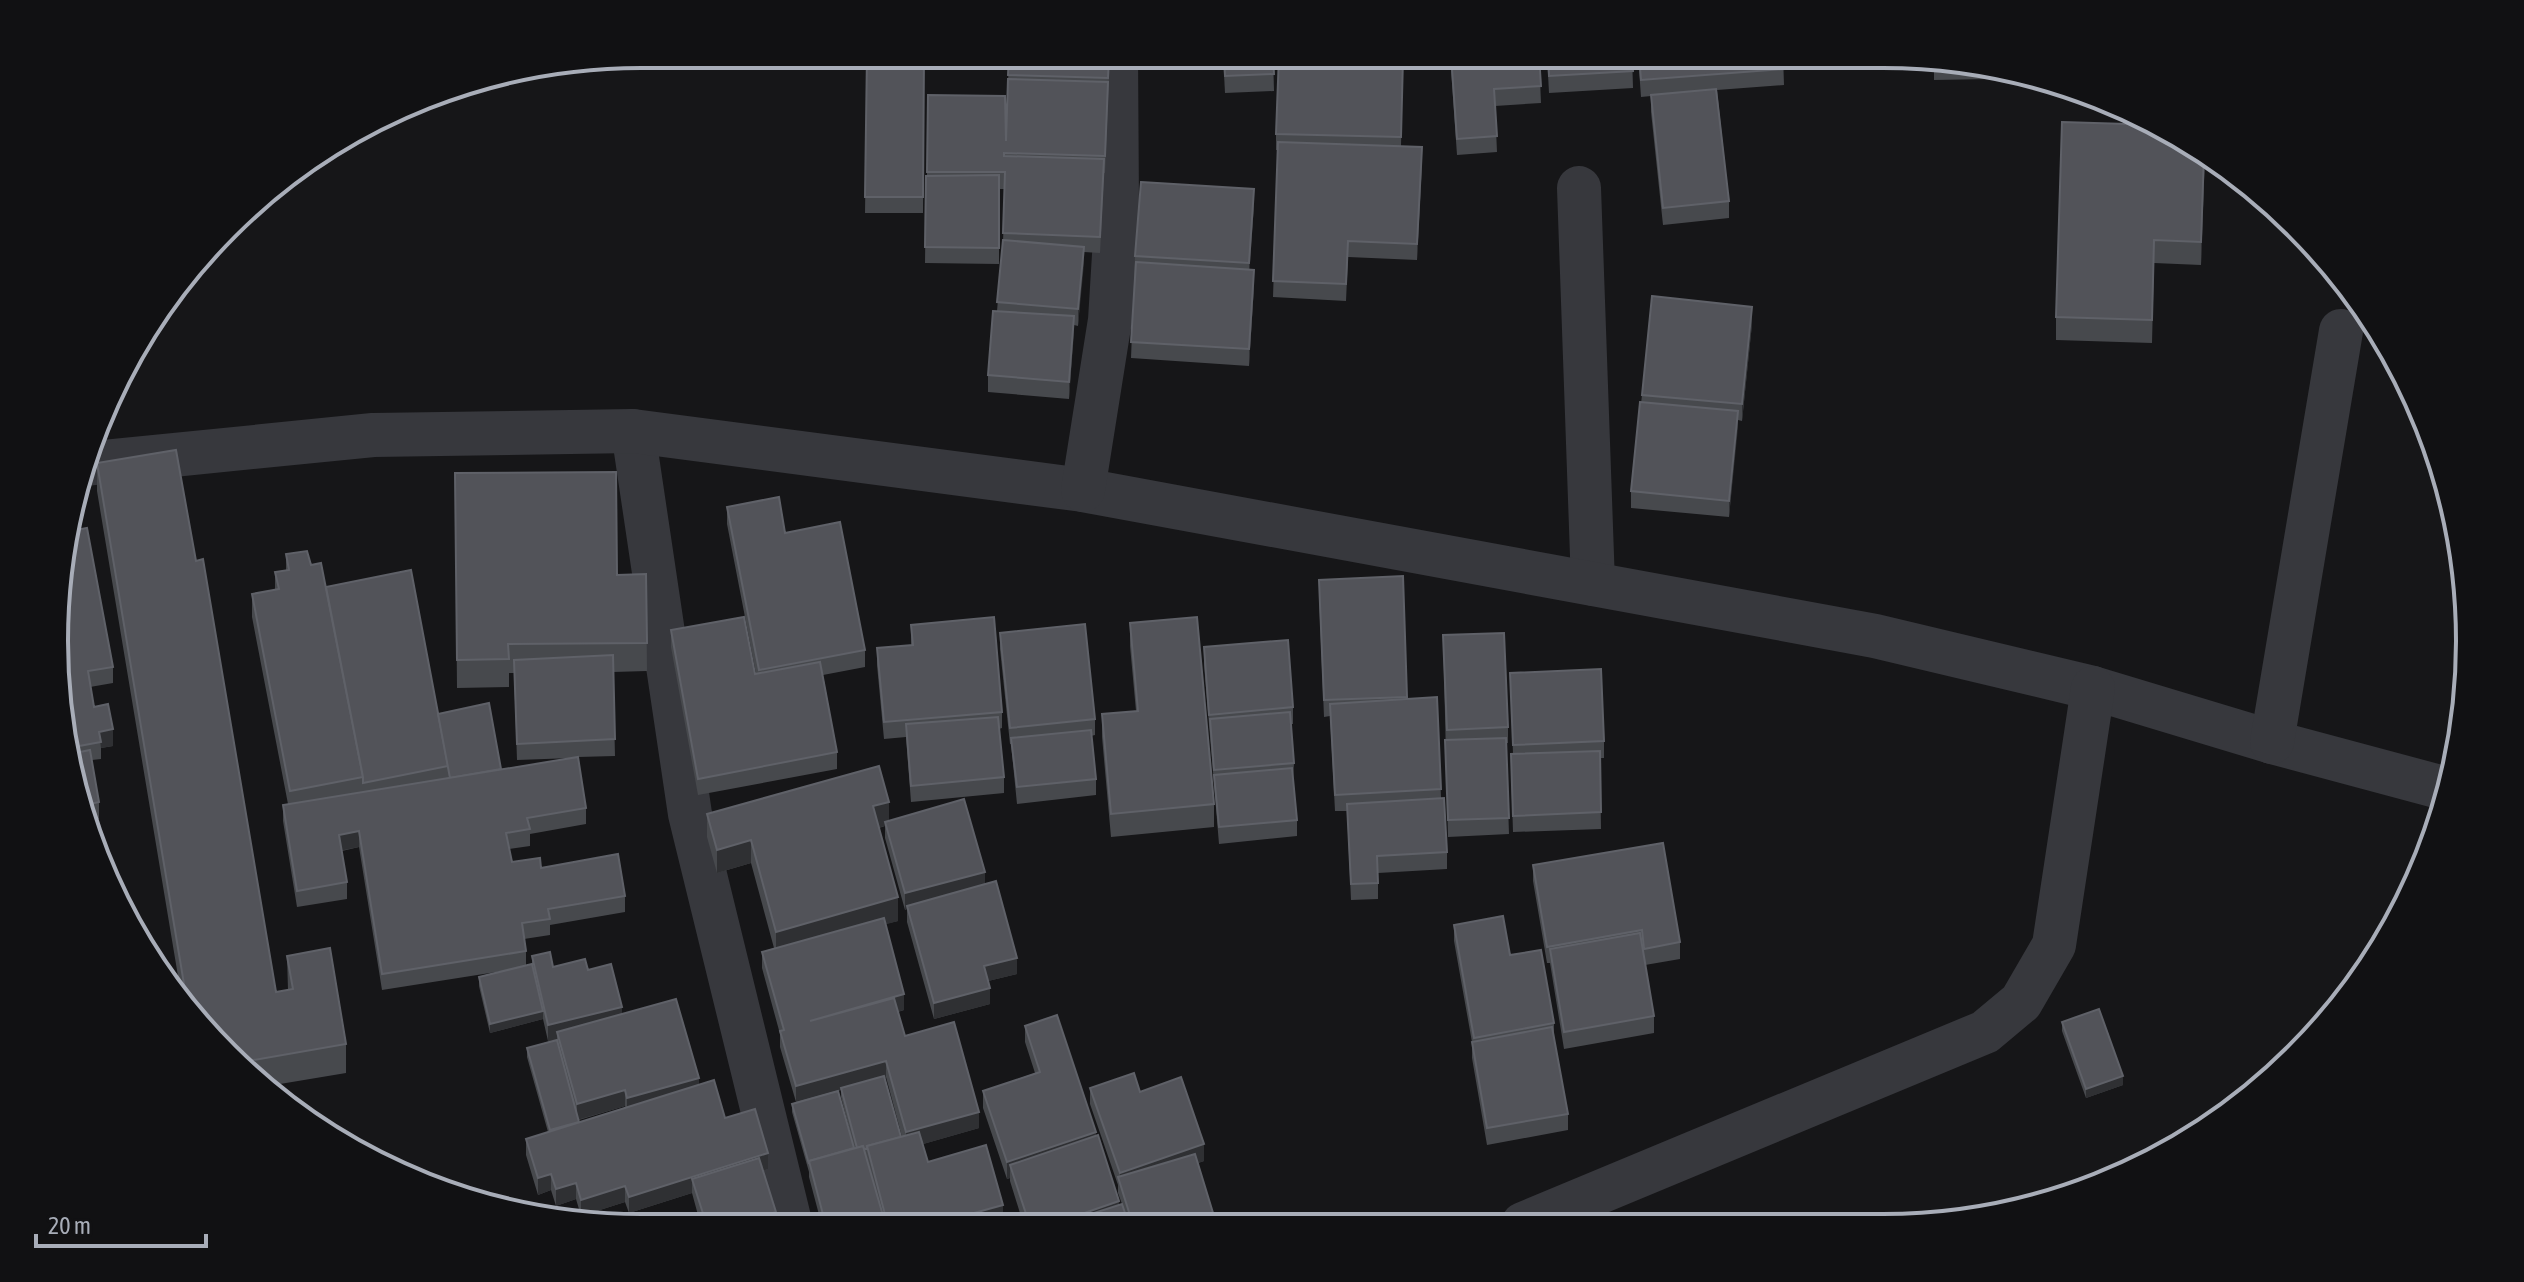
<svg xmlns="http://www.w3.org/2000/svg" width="2524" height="1282" viewBox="0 0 2524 1282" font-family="'Asap Condensed',sans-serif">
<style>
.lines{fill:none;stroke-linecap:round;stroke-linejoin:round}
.minor{stroke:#37383d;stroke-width:44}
.wall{fill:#47494d;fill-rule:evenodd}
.shaded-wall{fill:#2f3033}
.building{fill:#525359;stroke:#5f6168;stroke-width:2}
.rim{fill:none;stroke:#a8adb8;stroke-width:4}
</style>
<rect width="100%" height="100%" fill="#161618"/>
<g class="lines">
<g class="minor">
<path d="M1579 188 1593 584"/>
<path d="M633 431 690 814 791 1226"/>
<path d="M84 464 373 435 633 431 1083 490 1875 636 2093 688 2272 742 2451 790"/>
<path d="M1083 490 1110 320 1117 206 1116 54"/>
<path d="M2272 742 2341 331"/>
<path d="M1523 1224 1985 1032 2021 1002 2054 945 2093 688"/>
</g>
</g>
<g class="wall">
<path d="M867 54H978V59L924 58 923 213H865Z"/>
<path d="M1009 54H1110L1105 173H1104L1100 253 1084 252 1078 326 1074 325 1069 399 988 392V375L997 311 1003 241 1005 189H999V264L925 263 926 176H927V172L1006 141Z"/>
<path d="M1223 55H1273L1274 91 1225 93Z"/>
<path d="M1279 55H1428V61L1403 60 1401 146 1422 163 1417 260 1348 257 1346 301 1273 297 1278 150H1276V134Z"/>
<path d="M1450 55H1539L1541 103 1495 106 1497 152 1457 155Z"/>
<path d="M1547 55H1632L1633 88 1549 93Z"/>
<path d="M1638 55H1783L1784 85 1717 90 1729 201V218L1663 225 1651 112V96L1641 97Z"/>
<path d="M1934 57 2034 74 2046 78 1934 80Z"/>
<path d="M2205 153 2201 265 2154 263 2152 343 2056 340V317Z"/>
<path d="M1254 205 1249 270 1254 286 1249 366 1131 358 1135 256Z"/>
<path d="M1752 324 1742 421 1738 420 1729 517 1631 508V491L1642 395Z"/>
<path d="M97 463 196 561 276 992 288 990 287 956 346 1044V1073L268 1086 226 1056 181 994 97 491Z"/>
<path d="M455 473 617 575 646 574 647 671 613 672 615 756 578 757 586 808V824L530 834V846L509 849 512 862 541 868 625 896V912L550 925V935L524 939 526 951V966L532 964V956L553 967 588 970 622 1014 699 1085 768 1169 763 1171 776 1226H701L692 1193 629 1213 625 1202 581 1216 576 1199 556 1206 551 1190 538 1195 526 1155V1139L548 1132 527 1057V1048L557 1039 548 1041 543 1019 490 1033 479 986V977L509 970 382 990 359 847 342 851 347 882V899L297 907 283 821V805L288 804 252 617V594L275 590V572L286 570V554L311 565 326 587 438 714 501 769 573 758 517 760 514 673H509V687L457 688ZM625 1106 626 1108 579 1122V1120Z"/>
<path d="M727 507 785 533 865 650V667L823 675 837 752V769L698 795 671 647V630L756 674 727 524Z"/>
<path d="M65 532 113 667V683L90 687 94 707 113 746 101 748V759L92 760 99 802V819L90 820 59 717Z"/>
<path d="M1403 576 1407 699 1437 697 1441 798 1447 852V869L1378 873V899L1351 900 1347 811H1335L1330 716 1324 717 1319 596Z"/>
<path d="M1130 623 1214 804V827L1111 837 1102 737V714L1136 711 1130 646Z"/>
<path d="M911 625 1002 712V728L999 729 1004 777V793L911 802 906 737 884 739 877 665V648L911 645Z"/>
<path d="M1000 633 1095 719V735L1091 736 1096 779V795L1017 804 1011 744H1010L1000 649Z"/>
<path d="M1443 635 1508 727V743H1506L1509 834 1448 837Z"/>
<path d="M1204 647 1293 707V724H1291L1294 763 1293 780 1297 820V836L1219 844 1204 664Z"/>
<path d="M1510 673 1604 741V758H1600L1601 829 1513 832 1511 771 1513 754Z"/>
<path d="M707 814 889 820 985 884 1017 974 988 981 990 1004 934 1019 907 922V909L905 910 885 838V826L879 828 898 921 885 924 904 1010 898 1012 905 1036 979 1128 923 1144 928 1162 1003 1221 986 1226H822L809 1177V1172L792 1112V1104L796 1102 780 1047V1034L762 968V952L774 948 751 863 717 873 707 837ZM886 1077 902 1137H901L885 1078ZM841 1090V1097L854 1148 838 1091Z"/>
<path d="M1533 865 1680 942V959L1645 965 1654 1016V1033L1564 1049 1550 963H1547L1533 881Z"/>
<path d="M1454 925 1510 955 1554 1023V1039L1568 1114V1130L1487 1145 1472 1058V1042L1454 941Z"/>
<path d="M2062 1022 2123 1085 2086 1098 2062 1031Z"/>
<path d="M1025 1026 1096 1136 1119 1205 1122 1204 1118 1193V1185L1090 1104V1088L1140 1092 1204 1161 1198 1163 1214 1225 1024 1226 1010 1181V1178L1007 1179 983 1108V1091L1035 1073 1025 1042Z"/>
</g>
<g class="shaded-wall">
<path d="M1422 147V163L1417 260V244Z"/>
<path d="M2204 153H2205L2201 265V242Z"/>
<path d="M1254 189V205L1249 279V263Z"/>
<path d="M1084 247V264L1078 326V309Z"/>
<path d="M1254 270V286L1249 366V349Z"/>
<path d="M1752 307V324L1742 421V404Z"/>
<path d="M1074 316V333L1069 399V382Z"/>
<path d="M1738 411V428L1729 517V501Z"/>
<path d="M113 729V746L101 748 99 732Z"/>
<path d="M889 802V825L885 822V826L873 829V806Z"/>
<path d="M359 831V847L339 851V835Z"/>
<path d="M751 840V863L717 873V850Z"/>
<path d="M985 872V888L907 906V909L905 910V893Z"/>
<path d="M898 897V921L776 955V932Z"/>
<path d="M1017 958V974L984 982V966Z"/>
<path d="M990 988V1004L934 1019V1003Z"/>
<path d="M904 994V1010L810 1037V1021Z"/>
<path d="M622 1007V1023L557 1032V1039L548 1041V1025Z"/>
<path d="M543 1011V1019L490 1033V1024Z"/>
<path d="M886 1061V1077L796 1102V1086Z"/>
<path d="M2123 1076V1085L2086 1098V1089Z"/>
<path d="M699 1078V1095L627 1114V1098Z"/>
<path d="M625 1090V1106L577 1120V1104Z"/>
<path d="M979 1112V1128L906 1149V1132Z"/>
<path d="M1096 1132V1149L1010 1165V1178L1007 1179V1162Z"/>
<path d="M1204 1144V1161L1122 1189 1120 1181V1173Z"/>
<path d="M768 1153V1169L696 1192 692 1179V1193L629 1213V1197Z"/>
<path d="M551 1174V1190L538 1195V1178Z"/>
<path d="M576 1183V1199L556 1206V1189Z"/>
<path d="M625 1186V1202L581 1216V1200Z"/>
<path d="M1119 1201V1218L1096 1225 1047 1226Z"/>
<path d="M1003 1205V1221L986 1226H927Z"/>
<path d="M776 1212V1226H729Z"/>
<path d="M1214 1216V1225H1185Z"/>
</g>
<g class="building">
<path d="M867 54H924L923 197H865Z"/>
<path d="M1009 54H1109L1108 78 1008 75Z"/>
<path d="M1224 55H1273L1274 74 1225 76Z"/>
<path d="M1279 55H1365V57L1403 58 1401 137 1276 134Z"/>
<path d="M1451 55H1539L1541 86 1494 89 1497 136 1457 139Z"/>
<path d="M1548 55H1632L1633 71 1549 76Z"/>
<path d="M1639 55H1783L1784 69 1641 80Z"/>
<path d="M1934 57 1966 63H1934Z"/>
<path d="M1008 79 1108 82 1105 156 1004 153V156L1104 159 1100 237 1003 233 1005 172H927L928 95 1005 96 1006 141Z"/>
<path d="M1716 89 1729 201 1663 208 1651 95Z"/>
<path d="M2062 122 2159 125 2204 153 2201 242 2154 240 2152 320 2056 317Z"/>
<path d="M1278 142 1422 147 1417 244 1348 241 1346 284 1273 281Z"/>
<path d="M999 175V248L925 247 926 176Z"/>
<path d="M1141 182 1254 189 1249 263 1135 256Z"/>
<path d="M1003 240 1084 247 1078 309 997 302Z"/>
<path d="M1136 262 1254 270 1249 349 1131 342Z"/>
<path d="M1652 296 1752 307 1742 404 1642 395Z"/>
<path d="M993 311 1074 316 1069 382 988 375Z"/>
<path d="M1640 402 1738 411 1729 501 1631 491Z"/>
<path d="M176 450 196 561 203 559 276 992 293 989 287 956 330 948 346 1044 236 1063 226 1056 187 1002 97 463Z"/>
<path d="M616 472 617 575 646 574 647 643 508 644 509 659 457 660 455 473Z"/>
<path d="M779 497 785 533 840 522 865 650 759 670 727 507Z"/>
<path d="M87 528 113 667 88 671 94 707 108 704 113 729 99 732 101 742 68 748 59 717 65 532Z"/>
<path d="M307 551 311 565 321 563 363 777 290 791 252 594 279 589 275 572 289 570 286 554Z"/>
<path d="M411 570 448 766 363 783V777L326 587Z"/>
<path d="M1403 576 1407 697 1324 700 1319 580Z"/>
<path d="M744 617 755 674 820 662 837 752 698 779 671 630Z"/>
<path d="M994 617 1002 712 884 722 877 648 913 645 911 625Z"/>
<path d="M1197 617 1214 804 1111 814 1102 714 1138 711 1130 623Z"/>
<path d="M1085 624 1095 719 1010 728 1000 633Z"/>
<path d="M1504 633 1508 727 1447 730 1443 635Z"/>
<path d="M1288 640 1293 707 1209 715 1204 647Z"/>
<path d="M613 655 615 739 517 744 514 660Z"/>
<path d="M1601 669 1604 741 1513 745 1510 673Z"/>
<path d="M1437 697 1441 789 1335 795 1330 704Z"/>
<path d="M489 703 501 769 450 778 438 714Z"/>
<path d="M1290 712 1294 763 1214 770 1210 719Z"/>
<path d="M998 717 1004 777 911 786 906 724Z"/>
<path d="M1091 730 1096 779 1017 787 1011 738Z"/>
<path d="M1506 738 1509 818 1448 820 1445 740Z"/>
<path d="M90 750 99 802 86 805 70 754Z"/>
<path d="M1600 751 1601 812 1513 816 1511 754Z"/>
<path d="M578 757 586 808 527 818 530 829 506 833 512 862 540 858 541 868 618 854 625 896 548 909 550 919 522 923 526 951 382 974 359 831 339 835 347 882 297 891 283 805Z"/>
<path d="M879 766 889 802 873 806 898 897 776 932 751 840 717 850 707 814Z"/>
<path d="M1292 768 1297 820 1219 827 1214 775Z"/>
<path d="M1444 798 1447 852 1377 856 1378 883 1351 884 1347 804Z"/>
<path d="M964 799 985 872 905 893 885 822Z"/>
<path d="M1663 843 1680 942 1644 949 1642 930 1547 947 1533 865Z"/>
<path d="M996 881 1017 958 984 966 990 988 934 1003 907 906Z"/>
<path d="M1503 916 1510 955 1541 950 1554 1023 1474 1038 1454 925Z"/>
<path d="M884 918 904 994 810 1021 894 998 905 1036 954 1022 979 1112 906 1132 886 1061 796 1086 780 1031 784 1030 762 952Z"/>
<path d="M1640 933 1654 1016 1564 1032 1550 949Z"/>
<path d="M550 952 553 967 585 959 588 970 611 964 622 1007 548 1025 532 956Z"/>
<path d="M532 964 543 1011 490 1024 479 977Z"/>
<path d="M676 999 699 1078 627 1098 625 1090 577 1104 557 1032Z"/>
<path d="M2099 1009 2123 1076 2086 1089 2062 1022Z"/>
<path d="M1057 1015 1096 1132 1007 1162 983 1091 1040 1072 1025 1026Z"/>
<path d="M1552 1027 1568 1114 1487 1128 1472 1042Z"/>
<path d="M557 1040 579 1122 550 1130 527 1048Z"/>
<path d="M1134 1073 1140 1092 1181 1077 1204 1144 1120 1173 1090 1088Z"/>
<path d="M884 1076 901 1137 867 1146V1149H864L863 1146 857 1148 841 1088Z"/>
<path d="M714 1080 725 1118 755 1109 768 1153 629 1197 625 1186 581 1200 576 1183 556 1189 551 1174 538 1178 526 1139Z"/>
<path d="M838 1091 854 1148 809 1161V1164L792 1104Z"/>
<path d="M919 1132 928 1162 986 1145 1003 1205 927 1226H888L867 1146Z"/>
<path d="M1098 1135 1119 1201 1047 1226H1030L1010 1165Z"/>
<path d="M863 1146 886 1226H826L809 1161Z"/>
<path d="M1195 1154 1214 1216 1185 1225H1133L1118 1177Z"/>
<path d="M759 1158 776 1212 729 1226H707L692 1179Z"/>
<path d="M1122 1204 1129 1225H1057Z"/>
</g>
<path d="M0 0H2524V1282H0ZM641 68H1883A573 573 0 0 1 2456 641V641A573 573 0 0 1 1883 1214H641A573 573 0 0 1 68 641V641A573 573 0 0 1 641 68Z" fill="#111113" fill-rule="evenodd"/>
<path class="rim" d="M641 68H1883A573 573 0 0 1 2456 641V641A573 573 0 0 1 1883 1214H641A573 573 0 0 1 68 641V641A573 573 0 0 1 641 68Z"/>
<path d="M36 1234v12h170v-12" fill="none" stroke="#a8adb8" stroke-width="4"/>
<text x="48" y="1234" font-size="24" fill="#a8adb8" stroke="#111113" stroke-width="6" paint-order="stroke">20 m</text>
</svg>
